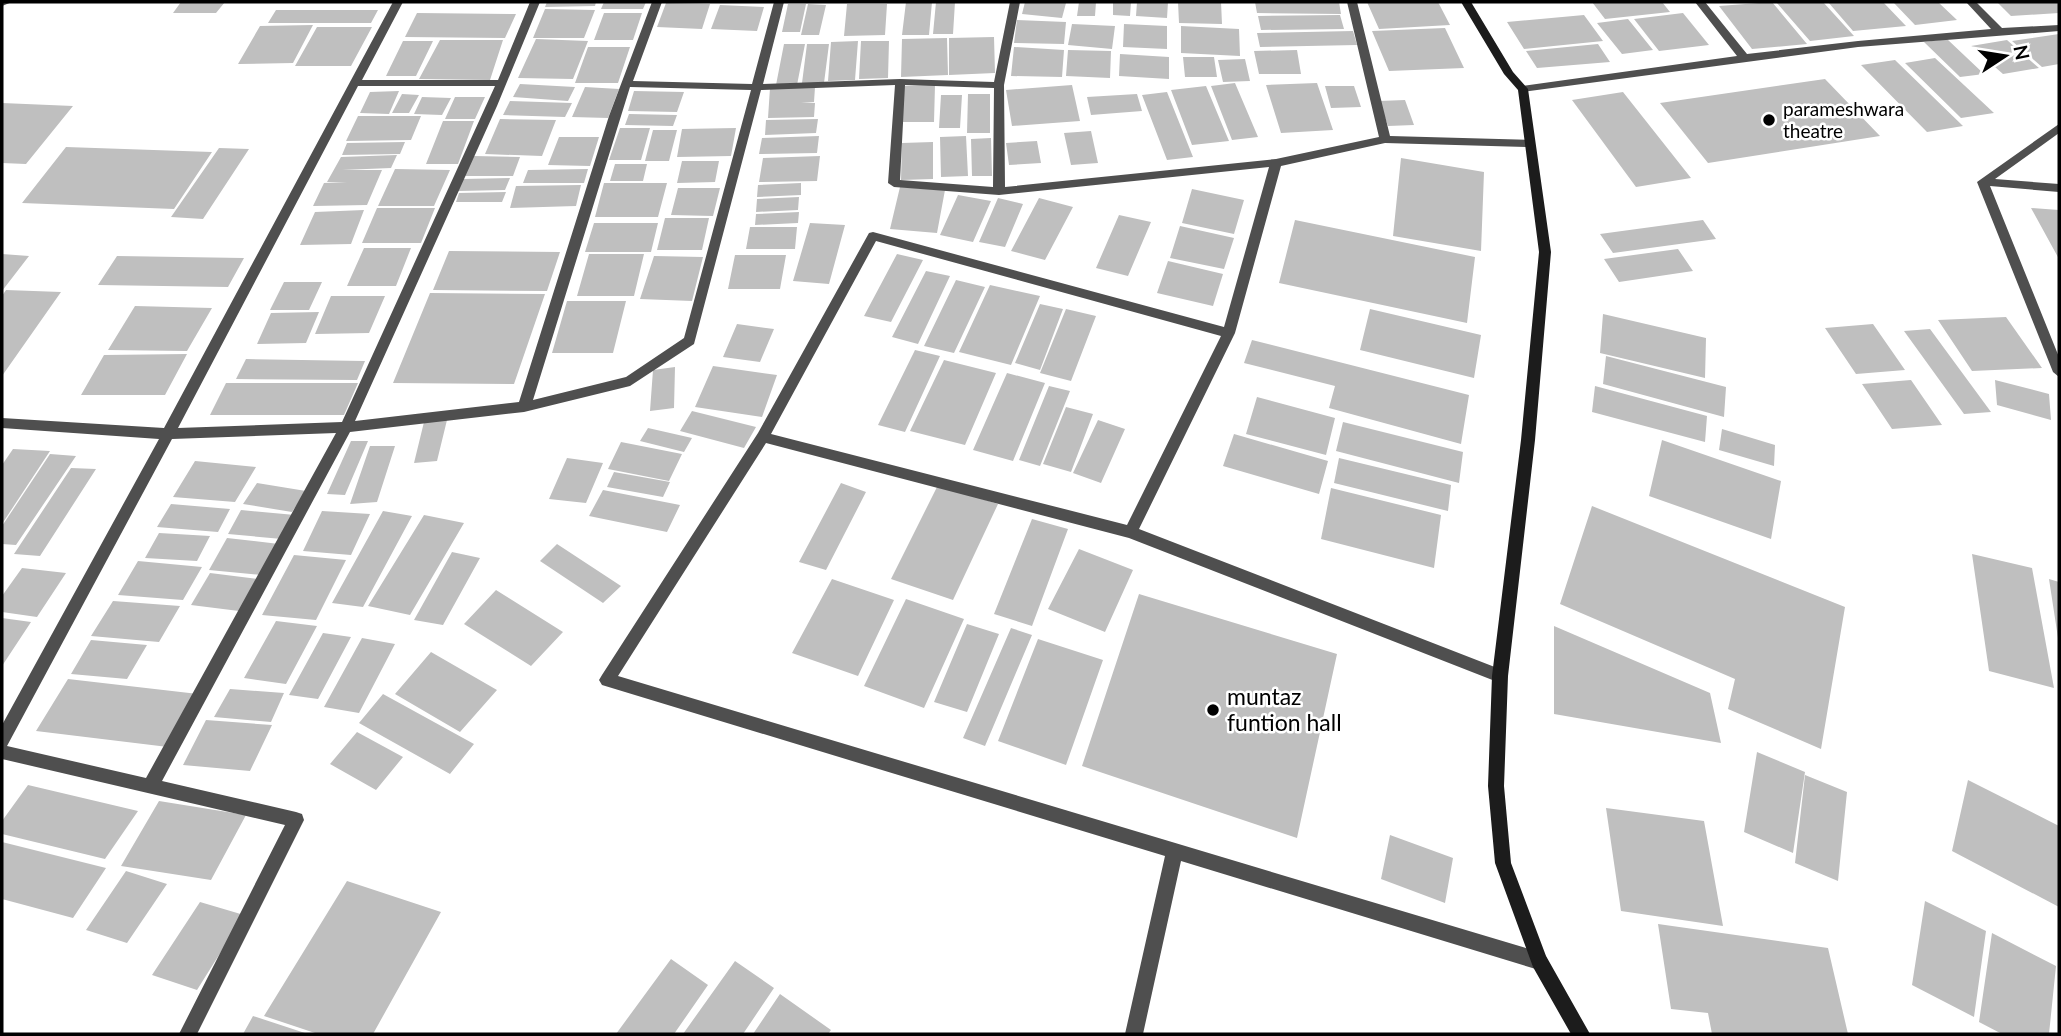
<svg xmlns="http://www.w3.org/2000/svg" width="2061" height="1036" viewBox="0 0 2061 1036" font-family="Lato,sans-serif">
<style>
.building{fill:#bfbfbf}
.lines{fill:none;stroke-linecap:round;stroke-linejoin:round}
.street{fill:#4f4f4f;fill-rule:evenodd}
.secondary{fill:#1c1c1c;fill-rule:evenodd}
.poi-dot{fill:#000;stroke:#fff;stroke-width:2.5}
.labels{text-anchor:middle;stroke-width:5;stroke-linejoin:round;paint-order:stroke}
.far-poi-label{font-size:19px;fill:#000;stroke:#fff;text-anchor:start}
.poi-label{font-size:23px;fill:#000;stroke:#fff;text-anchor:start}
</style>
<rect width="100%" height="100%" fill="#fff"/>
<path class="building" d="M181,2H225L216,13H173Z
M547,2H596L595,6L545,7Z
M604,2H646L643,9H601Z
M906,2H932L929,35H902Z
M936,2H955L953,34H933Z
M1025,2L1066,3L1062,18L1022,14Z
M1079,2H1096L1095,16H1077Z
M1113,2H1131L1130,16L1113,15Z
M1137,2H1168L1167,18L1136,16Z
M1178,2H1221L1222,24L1179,23Z
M1255,2H1339L1341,14L1257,13Z
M1367,2H1438L1450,25L1379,29Z
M1592,2H1662L1670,12L1605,19Z
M1772,2L1807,44L1752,49L1719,6Z
M1776,2H1823L1854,36L1810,41Z
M1828,2H1883L1906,26L1853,31Z
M1893,2H1938L1957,20L1915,25Z
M1997,2H2059V13L2011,16Z
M666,3L710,4L702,29L657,27Z
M788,4H806L800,32H782Z
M808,4L826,5L819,35H801Z
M847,4H887L885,35L844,36Z
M720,5L764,7L757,31L711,29Z
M545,9L595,10L584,38H533Z
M276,10H378L371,23H268Z
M417,13L516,14L505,38L405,37Z
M604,13H642L633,40H594Z
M1683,13L1709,45L1659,51L1634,19Z
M1340,15L1344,29L1261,30L1258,16Z
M1584,15L1603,41L1524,49L1507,22Z
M1628,19L1653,50L1622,54L1597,23Z
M1017,20L1066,22L1064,44L1014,43Z
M1072,24L1115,26L1112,49L1068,45Z
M1124,24L1167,26V49L1123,47Z
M313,25L293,63L238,64L260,26Z
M1181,26L1239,29L1240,56L1181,53Z
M317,27H372L351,66H295Z
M1445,28L1464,68L1389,71L1372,31Z
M1353,31L1357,45L1260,47L1257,33Z
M2059,34V64L2042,67L2012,41Z
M994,37L995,73L949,75V38Z
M947,38L948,75L901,77L902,39Z
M536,39L588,41L573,79L518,78Z
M1947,39L1984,74L1960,77L1924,42Z
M440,40H503L490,80L419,79Z
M2007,40L2039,68L2003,74L1971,46Z
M403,41H433L416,76H386Z
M858,41L855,80L828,81L831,42Z
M861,41H889L888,78L859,79Z
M784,44H805L797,85H776Z
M807,44H829L824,83H802Z
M1598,44L1610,62L1537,68L1526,51Z
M588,47H630L618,83H575Z
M1014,47L1064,50L1062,77L1011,76Z
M1068,50L1111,51L1110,78L1066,76Z
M1297,50L1301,74H1259L1254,51Z
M1120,54L1169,57V79L1119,76Z
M1183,57H1214L1217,77H1185Z
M1935,58L1994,113L1961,118L1905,63Z
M1245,59L1250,81L1223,82L1218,60Z
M1895,60L1963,126L1927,132L1861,65Z
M1825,79L1880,136L1708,163L1660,103Z
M1235,83L1258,137L1232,140L1211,86Z
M1317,83L1333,130L1281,133L1266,85Z
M520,84L575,87L568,101L513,97Z
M935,85L934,122H900L902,86Z
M1072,85L1080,121L1012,126L1006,90Z
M1206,86L1229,141L1192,145L1171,90Z
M1325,86H1354L1361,107L1331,108Z
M585,87L619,89L608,118L572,117Z
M815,87L814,102H801L815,103L814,117L768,118L770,88Z
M399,91L389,114L360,113L370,92Z
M634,91L684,92L677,112L628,111Z
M1167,92L1193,157L1167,160L1142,95Z
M1623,92L1691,178L1636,187L1572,100Z
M402,94L419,95L409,113H392Z
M968,94H990V133H967Z
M1137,94L1142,111L1091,115L1087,97Z
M941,95H962L960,128H939Z
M422,97L451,98L442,115L414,114Z
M455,97H485L475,119H445Z
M1405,100L1414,125L1388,126L1379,101Z
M510,101L572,103L565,117L503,115Z
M2,103L73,106L26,164L2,163Z
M629,114L677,115L673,126L625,125Z
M358,116H421L411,140L346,141Z
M500,119L556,120L542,156L485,154Z
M818,119L816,133L765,135L766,120Z
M443,121H474L458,164H426Z
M620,128H650L641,160H609Z
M736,128L731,156L677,157L682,129Z
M653,130H677L669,161H645Z
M1091,131L1098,163L1071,165L1064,133Z
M819,136L817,153L759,154L762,138Z
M966,136L968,176L941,177L940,137Z
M559,137H599L590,166L548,165Z
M991,138L992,176H972L971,139Z
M1037,141L1041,163L1009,165L1006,143Z
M405,142L400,154L342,155L347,143Z
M933,142V179L901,180L902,143Z
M66,147L212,152L174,209L22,203Z
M219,148L249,149L203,219L171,217Z
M397,155L391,168L342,170H382L367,205L313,206L324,183L347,182H327L341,157Z
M473,156L520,157L513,176H465Z
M820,156L817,181L759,182L763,158Z
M1401,158L1484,172L1481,251L1393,236Z
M682,161H719L715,182L677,183Z
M615,164H647L643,181H610Z
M395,169L450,170L434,206H378Z
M588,169L584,183H523L528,170Z
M510,178L505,190L458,191L462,179Z
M604,183H667L658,217H595Z
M801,183V195L757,197L758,185Z
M581,185L576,206L510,208L516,186Z
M900,187L945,190L937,233L890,229Z
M678,188H720L713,216L671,215Z
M1192,189L1244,200L1234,234L1182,223Z
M506,192L502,202H456L459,193Z
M958,195L991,201L973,242L940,235Z
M799,197L798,210L756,212L757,199Z
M998,198L1023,204L1005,247L979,242Z
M1039,198L1073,207L1045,260L1011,251Z
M377,208H435L421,243H362Z
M2031,208L2059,210V259Z
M364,210L351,244L300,245L315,212Z
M799,212L798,223L755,225L756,214Z
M1119,215L1151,222L1128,276L1096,268Z
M665,218H709L702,250H657Z
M1295,220L1475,257L1467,323L1279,283Z
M1703,220L1716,239L1613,253L1600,234Z
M594,223H658L651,252H585Z
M810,223L845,225L829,284L793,281Z
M1180,226L1234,238L1224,269L1170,258Z
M750,227H797L795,249H746Z
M364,248H411L396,286H347Z
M1678,249L1693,271L1619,282L1604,259Z
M449,251L560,252L547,291L433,290Z
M2,254L29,256L2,291Z
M589,254H644L634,296H577Z
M897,254L923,260L891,322L864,316Z
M735,255H786L780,289H728Z
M117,256L244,258L228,287L98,285Z
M654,256L703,257L692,301L640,299Z
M1168,261L1223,274L1213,306L1157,293Z
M926,271L950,276L918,344L892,337Z
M956,280L985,287L954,353L924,346Z
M284,282H322L309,310H270Z
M990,285L1040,296L1011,365L959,352Z
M6,290L61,292L2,376V296Z
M430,293L545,294L514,384L393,383Z
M331,296H385L369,333L315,334Z
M567,301H626L613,353H552Z
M1040,304L1063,309L1040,370L1015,363Z
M135,306L212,308L187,351L108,350Z
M1066,309L1096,316L1071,381L1040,373Z
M1370,309L1481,335L1474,378L1360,350Z
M319,312L306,343L257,344L271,313Z
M1603,314L1706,338L1705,378L1600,353Z
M2006,317L2042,368L1972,371L1938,320Z
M737,324L774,329L760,362L723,357Z
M1873,324L1905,370L1856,374L1825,328Z
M1930,329L1991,412L1964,414L1904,331Z
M1252,340L1469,395L1461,444L1329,408L1335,386L1244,363Z
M915,350L940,356L905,432L878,425Z
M187,354L165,395H81L104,355Z
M1606,356L1726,387L1724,417L1603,384Z
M246,359L365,361L357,380L236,379Z
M944,360L996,373L965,445L910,431Z
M713,366L777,375L762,417L695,407Z
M675,367L674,408L650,411L653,370Z
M1007,373L1045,383L1013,461L973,450Z
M1911,380L1942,425L1892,429L1862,384Z
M1995,380L2049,394L2051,420L1997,405Z
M226,383H358L344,415H210Z
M1049,386L1070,391L1040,466L1019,460Z
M1595,386L1707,416L1705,442L1592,412Z
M1257,397L1335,418L1326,455L1246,434Z
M1066,407L1093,414L1071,472L1043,464Z
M692,411L756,427L744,448L680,431Z
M447,420L437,461L414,463L424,422Z
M1098,420L1125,429L1101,483L1073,473Z
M1343,422L1463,452L1459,483L1336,451Z
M648,428L692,438L684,452L640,441Z
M1722,429L1775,445L1774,466L1719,450Z
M1234,434L1328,461L1319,494L1223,466Z
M1662,440L1781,481L1771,539L1649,496Z
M351,441H368L345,495L327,494Z
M621,442L682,454L669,481L608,469Z
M370,446H395L377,502L350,504Z
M13,449L50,451L2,524V465Z
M50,454L76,456L16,545L2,544V526Z
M567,458L603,463L586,503L549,499Z
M1339,458L1451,485L1448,511L1334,483Z
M195,461L256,467L235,502L173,497Z
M71,468L96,469L40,556L14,554Z
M614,472L670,482L663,497L607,487Z
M257,483L306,491L292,512L243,504Z
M841,483L866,492L826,570L799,562Z
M938,485L998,504L953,600L891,579Z
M1331,488L1441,515L1434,568L1321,539Z
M603,490L680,505L667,532L589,516Z
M171,504L230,509L218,532L157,527Z
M1592,506L1845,607L1821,749L1728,709L1735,679L1560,604Z
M241,510L295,515L282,539L228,534Z
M322,511L370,514L351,555L303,551Z
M383,511L412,516L363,607L332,603Z
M424,515L464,523L410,615L368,606Z
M1032,519L1068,529L1032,626L994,614Z
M159,533L210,536L197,561L145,558Z
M227,538L279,544L262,575L209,570Z
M557,544L621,586L603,603L540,561Z
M1079,549L1133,570L1105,632L1048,609Z
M452,552L480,558L443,625L414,620Z
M1972,554L2032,568L2054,688L1989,671Z
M294,555L346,560L316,620L262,615Z
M138,561L202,567L183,600L118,595Z
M22,568L66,573L37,617L2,612V596Z
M210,573L258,579L239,611L191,605Z
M832,579L894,600L858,676L792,653Z
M2049,579L2059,582V638H2058Z
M496,590L563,632L531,666L464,624Z
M1139,594L1337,654L1297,838L1082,766Z
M906,599L964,619L924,708L864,686Z
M113,601L180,606L159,642L91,636Z
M2,618L31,622L2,666Z
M276,621L317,626L286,684L244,678Z
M967,624L999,634L967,712L934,702Z
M1554,626L1710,693L1721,743L1554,714Z
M1011,628L1032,635L985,746L963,738Z
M323,633L351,637L318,699L289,695Z
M362,638L395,644L359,713L324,707Z
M1038,639L1103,660L1066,765L998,741Z
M91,640L147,645L127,679L71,674Z
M431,652L497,690L460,732L395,694Z
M68,679L198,694L168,747L36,731Z
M230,689L284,693L271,722L214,717Z
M383,694L474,744L450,774L359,723Z
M206,720L272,725L250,771L183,765Z
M357,732L403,757L376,790L330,764Z
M1757,752L1805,772L1793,853L1744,832Z
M1805,775L1847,792L1838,881L1795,863Z
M1968,780L2059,826V907L1952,851Z
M28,785L138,811L105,859L2,834V821Z
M159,801L246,815L211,880L121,866Z
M1606,808L1704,821L1723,926L1621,911Z
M1390,835L1453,858L1445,903L1381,879Z
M2,842L106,868L73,918L2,899Z
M126,871L167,884L127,943L86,930Z
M347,881L441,912L373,1034H318L264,1016Z
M1925,901L1986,931L1974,1017L1912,985Z
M200,902L244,915L197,990L152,975Z
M1658,924L1828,948L1848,1034H1712L1708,1013L1671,1009Z
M1992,933L2056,966L2049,1034H2002L1979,1022Z
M671,959L708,985L674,1034H616Z
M735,961L774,988L743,1034H683Z
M780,994L831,1030L828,1034H753Z
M253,1016L308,1034H243Z"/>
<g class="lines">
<path class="street" d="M2,2H12L2,6Z
M393,2H403L362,80H498L530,2H540L497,106L355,421L519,402L609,116L652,2H662L633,81L752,84L774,2H784L763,84L900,79L994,82L1010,2H1020L1004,85L1005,187L1276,159L1379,137L1347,2H1357L1390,136L1532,140L1533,143L1528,147L1385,143L1281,166L1235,333L1139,529L1505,671L1508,676L1505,681L1500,683L1495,681L1129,538L766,443L618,676L1539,952L1545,955L1548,961L1545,967L1539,970L1181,861L1143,1034H1125L1165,856L602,685L599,680L602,675L758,433L869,233L873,232L1224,327L1269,167L999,195L894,187L888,183L895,85L761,90L694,344L630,386L524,412L350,432L162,781L296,812L302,814L304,820L197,1034H179L285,825L2,759V725L159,439L2,428V418L164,428ZM905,85L994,88L993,187L900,180ZM358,86H495L342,422L178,428ZM630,87L751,90L684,338L626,377L533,400ZM876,241L1221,336L1127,525L771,434ZM336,433L146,778L7,746L172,439Z
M1695,2H1705L1747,54L1858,41L1991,29L1966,2H1976L2002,28L2059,25V31L1858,47L1523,92L1518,89L1523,86L1737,56Z
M2059,124V133L1995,179L2059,184V192L1990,186L2059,357V377L2053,372L1977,182Z"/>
<path class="secondary" d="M1461,2H1471L1513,72L1528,89L1551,252L1535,440L1508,676L1504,786L1511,863L1546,956L1590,1034H1571L1533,967L1495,863L1488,786L1492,676L1521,440L1539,252L1518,90L1504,74Z"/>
</g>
<g class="poi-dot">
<circle cx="1769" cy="120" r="7"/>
<circle cx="1213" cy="710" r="7"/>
</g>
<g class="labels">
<g class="far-poi-label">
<text x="1783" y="116">parameshwara<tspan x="1783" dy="22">theatre</tspan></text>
</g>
<g class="poi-label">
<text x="1227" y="705">muntaz<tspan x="1227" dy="26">funtion hall</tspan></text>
</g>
</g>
<rect width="2061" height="1036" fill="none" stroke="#000000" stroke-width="7"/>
<g transform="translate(2005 56) rotate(78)" stroke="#ffffff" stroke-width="5" paint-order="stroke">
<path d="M0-5L12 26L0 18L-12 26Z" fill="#000000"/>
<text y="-10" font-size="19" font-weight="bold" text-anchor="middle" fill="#000000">N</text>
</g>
</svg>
